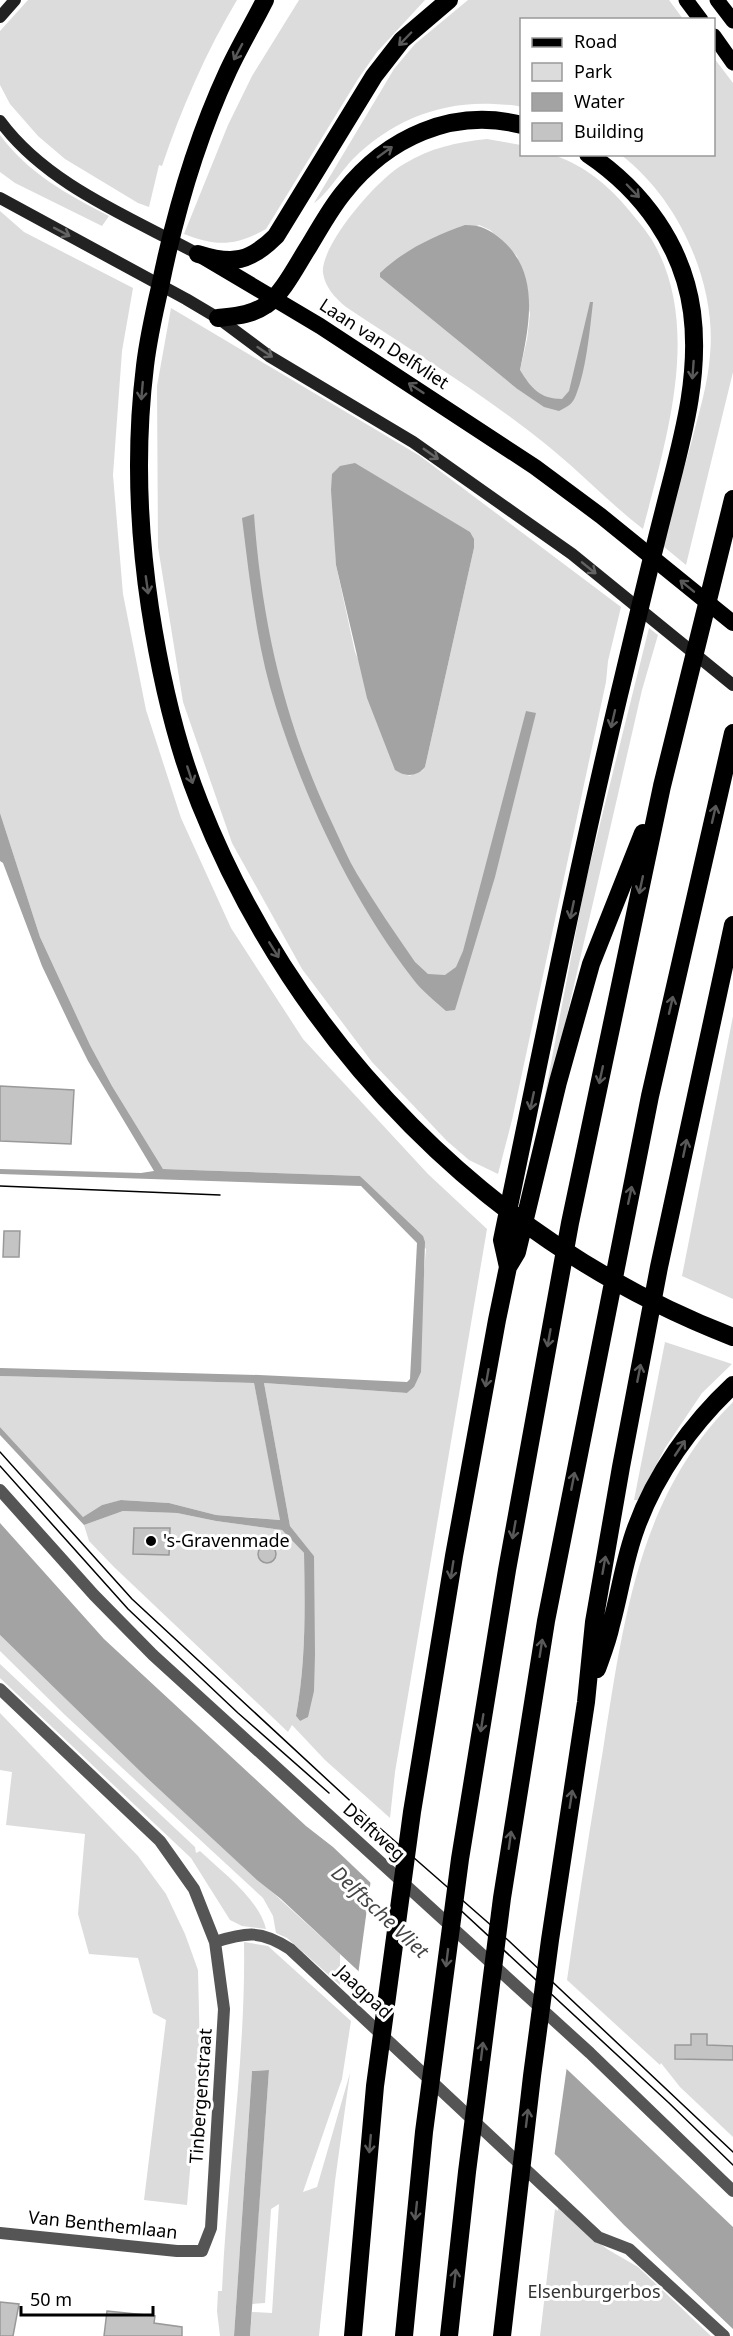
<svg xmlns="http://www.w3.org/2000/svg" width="733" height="2336" viewBox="0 0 733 2336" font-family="'Noto Sans',sans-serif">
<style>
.green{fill:#dcdcdc;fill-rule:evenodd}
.water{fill:#a3a3a3}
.pier{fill:#fff}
.building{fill:#c4c4c4;stroke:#999;stroke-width:1.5}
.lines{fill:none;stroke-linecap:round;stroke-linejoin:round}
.minor{stroke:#555;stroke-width:12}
.secondary{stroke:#222;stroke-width:12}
.primary{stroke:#000;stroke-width:15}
.trunk{stroke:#000;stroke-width:16}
.motorway{stroke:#000;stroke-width:18}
.tram{stroke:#000;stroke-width:1.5}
.oneway{stroke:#595959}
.oneway2{stroke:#646464}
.poi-dot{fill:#000;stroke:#fff;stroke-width:2}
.labels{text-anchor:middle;stroke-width:6;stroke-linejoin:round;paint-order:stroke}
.street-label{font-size:18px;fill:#000;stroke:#fff}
.poi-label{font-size:18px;fill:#000;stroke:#fff;text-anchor:start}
.park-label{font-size:18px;fill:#333;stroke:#fff}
.water-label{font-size:20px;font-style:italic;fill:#444;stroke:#fff}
</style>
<rect width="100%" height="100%" fill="#fff"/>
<path class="green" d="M28,0H237C206,52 181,109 162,166L159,165L149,207L138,203L65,159L38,136L10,104L0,85V31Z
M299,0H425L377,52L358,79L266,229C236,246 216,247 184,234L228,125L252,76Z
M468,0H669L683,19L522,20L521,107C513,104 503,105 494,104C440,101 391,121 353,159C343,169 323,199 314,203L394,69L415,44Z
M714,58L733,83V372L686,565L663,546C672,511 682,475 692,440C699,412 708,384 710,355C717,283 678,198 621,155L714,154Z
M0,135C28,173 68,195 109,216L102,226L15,183L0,172Z
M487,139L521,145L522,154C531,155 544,152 553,155C579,163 603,181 621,201C632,214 643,226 652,240C703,326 666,440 643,529C612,505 584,476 554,451C489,397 415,353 346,307C335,298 325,287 323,273C320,245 379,177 404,164C430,148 457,142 487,139ZM479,225L490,230L517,256L530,314L527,339L516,388L380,277Z
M0,211L24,232L133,288L122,351L113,475L123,594L146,710L181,818L231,928L303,1039L428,1174L487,1229L395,1772L390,1818L325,1760L292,1725L288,1732L114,1567L89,1541L84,1525L123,1511L177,1513L216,1521L282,1530L304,1553C305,1607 306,1662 296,1716L300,1721L314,1556L290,1526L264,1383L407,1393L414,1387L426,1249L360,1176L163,1169L112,1086L90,1045L40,937L0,813Z
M171,308L420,456L621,607L608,661L606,682L512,1120L498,1174L469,1160L447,1141L372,1062L302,969L232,843L183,702L158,547L157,386ZM334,519L462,529C472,533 474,538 474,548L425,767L423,770L409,776L355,652L336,565Z
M649,628L658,635L642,690L543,1120L540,1121L585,884Z
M733,1016V1299L682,1276Z
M665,1342L732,1364L702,1393L665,1448L638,1500H634Z
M0,1376L254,1383L281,1520L216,1515L169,1503L122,1500L102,1505L83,1517L0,1427Z
M733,1402V2137L680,2087L661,2063L660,2065L567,1980C578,1903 590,1827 603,1750C623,1624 638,1496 733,1402Z
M0,1635L146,1777L340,1954V1985L287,1938L276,1933L273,1916L263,1898L65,1715L0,1651Z
M0,1664L195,1847L196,1853L200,1851C222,1872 259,1899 266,1929L242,1926L230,1920L191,1858L0,1678Z
M0,1713L138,1856L166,1894L185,1934L198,1970L200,2054L187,2205L144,2200L166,2020L153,2013L138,1958L89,1954L78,1914L85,1834L6,1825L12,1772L0,1770Z
M244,1942L268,1946L351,2021L342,2079L303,2192L317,2187L350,2073L335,2181L319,2336H250L252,2312L272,2313L279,2204L271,2209L265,2303L252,2304L269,2070L252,2071L234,2336H220L217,2311L218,2291H222C227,2174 246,2058 244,1942Z
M558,2206L585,2232L607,2249L638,2267L711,2336H540L555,2209L558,2211Z"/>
<path class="water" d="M465,225C481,225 489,229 502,240C541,274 529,326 520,370C531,388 540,399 562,399L569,391L590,302H593C590,329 586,371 576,395C573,404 567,407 559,411L544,407L516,388L380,277V273C404,250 434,236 465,225Z
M355,463L470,532L474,539V548L425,767C417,777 405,777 395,770L367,698L336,565L331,490L332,474L340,466Z
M254,514C262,625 285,725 333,825C341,842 348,859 357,874C375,904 395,933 415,962L428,974L445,975L456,967L463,951L526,711L536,713L495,877L455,1010L446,1011C435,1001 422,991 413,979C350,898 298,786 270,687C255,632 249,574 242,518Z
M0,813L40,937L90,1045L112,1086L163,1169L360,1176L423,1236L425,1242L421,1372L414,1387L407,1393L264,1383L290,1526L314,1556L315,1654L314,1691L308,1717L300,1721L296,1716C306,1662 305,1608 304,1553L282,1530L216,1521L177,1513L123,1511L84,1525L0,1435V1427L83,1517L102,1505L121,1500L169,1503L216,1515L280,1520L254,1383L0,1376V1368L259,1375L407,1382L410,1379L417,1243L361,1186L0,1174V1169L141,1173L154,1171L88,1061L71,1027L42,966L3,863L0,861Z
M0,1523L104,1639L306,1826L333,1847L733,2227V2329L624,2225L559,2158L281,1899L257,1880L146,1777L0,1635Z
M269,2070L250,2336H234L252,2071Z"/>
<path class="pier" d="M371,1879L567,2066L554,2158L358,1975Z"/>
<path class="building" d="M0,1086L74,1090L71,1144L0,1141Z
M4,1231H20L19,1257H3Z
M134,1528H170L169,1555L133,1554Z
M258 1554a9 9 0 1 1 18 0a9 9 0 1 1-18 0Z
M691,2034H707V2045L733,2046V2060L675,2059V2045H691Z
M0,2302L19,2304L13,2336H0Z
M107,2311L155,2316L154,2323L182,2327V2336H104Z"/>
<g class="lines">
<path class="minor" d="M0,1490L94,1595L153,1655L590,2053L733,2191
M0,1689L160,1841L194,1889L215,1942L224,2009L211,2228L202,2251H177L0,2233
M215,1942C247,1932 261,1930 290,1949L598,2237L629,2249L724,2336"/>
<path class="secondary" d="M0,17L15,0
M0,121C47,185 130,217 198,254
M0,198L186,299L218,318L269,356L413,442L572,554L733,685"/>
<path class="primary" d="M686,0L701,20
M717,0L733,21
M714,36L733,63"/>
<path class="trunk" d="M204,257L320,326L535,467L601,516L733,623"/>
<path class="motorway" d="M265,0C253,24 239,47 228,71C196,140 175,213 160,287C154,313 148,340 145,366C135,447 138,528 150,608C160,673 175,742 200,804C296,1045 490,1243 733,1337
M198,254C233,265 250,262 276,236L374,76L402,40L449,0
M218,318C235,316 252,315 266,305C282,295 298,263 309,246C320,228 330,209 344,192C387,138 452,107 522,125
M508,1267L502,1240C540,1058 576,875 619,695C634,633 648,572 664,510C680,446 701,380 692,312C683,246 643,191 588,154
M597,1669C602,1655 608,1640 611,1625C620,1593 624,1560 636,1528C655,1475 692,1423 733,1385
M353,2336L375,2086L412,1812L454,1556L497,1320L508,1267L517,1252L558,1082L591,964L643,833
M404,2336L424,2132L460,1859L507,1570L570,1223L662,786L733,499
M449,2336L467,2172L502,1898L546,1621L650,1096L733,733
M502,2336L532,2076L550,1940L586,1702L594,1622L621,1467L659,1267L733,925"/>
<path class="tram" d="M0,1186L220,1195
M0,1452L132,1599L373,1822L509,1941L733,2152
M0,1466L128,1609L238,1713L329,1793
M455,1905L669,2103L733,2165"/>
</g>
<defs><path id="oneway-shaft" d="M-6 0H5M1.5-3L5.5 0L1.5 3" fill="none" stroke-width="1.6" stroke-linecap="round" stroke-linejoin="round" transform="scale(1.5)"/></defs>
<g class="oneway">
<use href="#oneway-shaft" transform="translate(405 39) rotate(134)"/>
<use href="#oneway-shaft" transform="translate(238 52) rotate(118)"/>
<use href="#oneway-shaft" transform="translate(385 152) rotate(-36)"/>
<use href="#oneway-shaft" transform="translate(633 191) rotate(46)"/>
<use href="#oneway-shaft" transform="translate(693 370) rotate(94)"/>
<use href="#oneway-shaft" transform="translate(416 388) rotate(-147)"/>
<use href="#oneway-shaft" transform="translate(142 391) rotate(95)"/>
<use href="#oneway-shaft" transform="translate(147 585) rotate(82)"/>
<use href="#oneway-shaft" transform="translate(687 586) rotate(-141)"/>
<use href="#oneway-shaft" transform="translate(613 719) rotate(103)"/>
<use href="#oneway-shaft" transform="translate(190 775) rotate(72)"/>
<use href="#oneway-shaft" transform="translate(714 814) rotate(-77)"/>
<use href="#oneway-shaft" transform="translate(641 885) rotate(102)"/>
<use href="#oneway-shaft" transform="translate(572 910) rotate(102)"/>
<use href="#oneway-shaft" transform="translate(274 950) rotate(58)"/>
<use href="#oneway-shaft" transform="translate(671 1005) rotate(-77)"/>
<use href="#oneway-shaft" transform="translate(601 1075) rotate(102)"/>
<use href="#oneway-shaft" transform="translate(532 1101) rotate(102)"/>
<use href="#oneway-shaft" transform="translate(685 1148) rotate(-78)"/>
<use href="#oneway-shaft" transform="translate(630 1195) rotate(-78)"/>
<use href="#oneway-shaft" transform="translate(549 1338) rotate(100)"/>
<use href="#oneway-shaft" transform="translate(639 1373) rotate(-79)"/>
<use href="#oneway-shaft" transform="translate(487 1378) rotate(100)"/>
<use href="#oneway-shaft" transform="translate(680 1448) rotate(-56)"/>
<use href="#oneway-shaft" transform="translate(573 1481) rotate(-79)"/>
<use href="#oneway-shaft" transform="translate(514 1530) rotate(100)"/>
<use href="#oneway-shaft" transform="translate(604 1565) rotate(-80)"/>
<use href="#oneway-shaft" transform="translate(452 1570) rotate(99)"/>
<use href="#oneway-shaft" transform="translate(541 1648) rotate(-81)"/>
<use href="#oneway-shaft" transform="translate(482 1723) rotate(99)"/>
<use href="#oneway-shaft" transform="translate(571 1799) rotate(-81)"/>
<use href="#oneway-shaft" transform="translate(510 1840) rotate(-82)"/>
<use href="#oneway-shaft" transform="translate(447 1958) rotate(97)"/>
<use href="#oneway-shaft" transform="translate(482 2051) rotate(-83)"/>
<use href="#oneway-shaft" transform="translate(527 2118) rotate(-83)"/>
<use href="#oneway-shaft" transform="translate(370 2144) rotate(95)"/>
<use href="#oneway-shaft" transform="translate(416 2211) rotate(96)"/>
<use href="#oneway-shaft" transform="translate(455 2278) rotate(-84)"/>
</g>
<g class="oneway2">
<use href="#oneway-shaft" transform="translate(62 232) rotate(28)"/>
<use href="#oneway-shaft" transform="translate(265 352) rotate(34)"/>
<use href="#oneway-shaft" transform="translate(431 454) rotate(35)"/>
<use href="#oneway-shaft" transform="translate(589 568) rotate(39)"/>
</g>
<circle class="poi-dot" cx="151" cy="1541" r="6"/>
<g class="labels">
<g class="street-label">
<text transform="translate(384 344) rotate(33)" y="6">Laan van Delfvliet</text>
<text transform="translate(374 1832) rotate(42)" y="6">Delftweg</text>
<text transform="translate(364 1992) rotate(43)" y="6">Jaagpad</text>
<text transform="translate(201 2096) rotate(-86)" y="6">Tinbergenstraat</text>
<text transform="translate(103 2225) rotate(6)" y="6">Van Benthemlaan</text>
</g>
<g class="poi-label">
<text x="163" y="1547">'s-Gravenmade</text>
</g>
<g class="park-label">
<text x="594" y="2298">Elsenburgerbos</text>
</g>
<g class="water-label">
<text transform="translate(380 1912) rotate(43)" y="7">Delftsche Vliet</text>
</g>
</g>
<rect x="520" y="18" width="195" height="138" fill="#ffffff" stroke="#999999" stroke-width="1.5"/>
<rect x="532" y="38" width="30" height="9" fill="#000000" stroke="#999999" stroke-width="1.5"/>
<text x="574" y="48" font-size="18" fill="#000000">Road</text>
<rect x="532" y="63" width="30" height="18" fill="#dcdcdc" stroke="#999999" stroke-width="1.5"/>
<text x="574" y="78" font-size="18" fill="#000000">Park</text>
<rect x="532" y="93" width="30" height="18" fill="#a3a3a3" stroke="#999999" stroke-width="1.5"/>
<text x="574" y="108" font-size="18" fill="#000000">Water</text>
<rect x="532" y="123" width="30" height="18" fill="#c4c4c4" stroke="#999999" stroke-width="1.5"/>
<text x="574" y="138" font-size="18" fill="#000000">Building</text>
<path d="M21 2306v9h132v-9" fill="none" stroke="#000000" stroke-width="3"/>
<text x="30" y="2306" font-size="18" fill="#000000" stroke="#ffffff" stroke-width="4.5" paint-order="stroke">50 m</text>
</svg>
